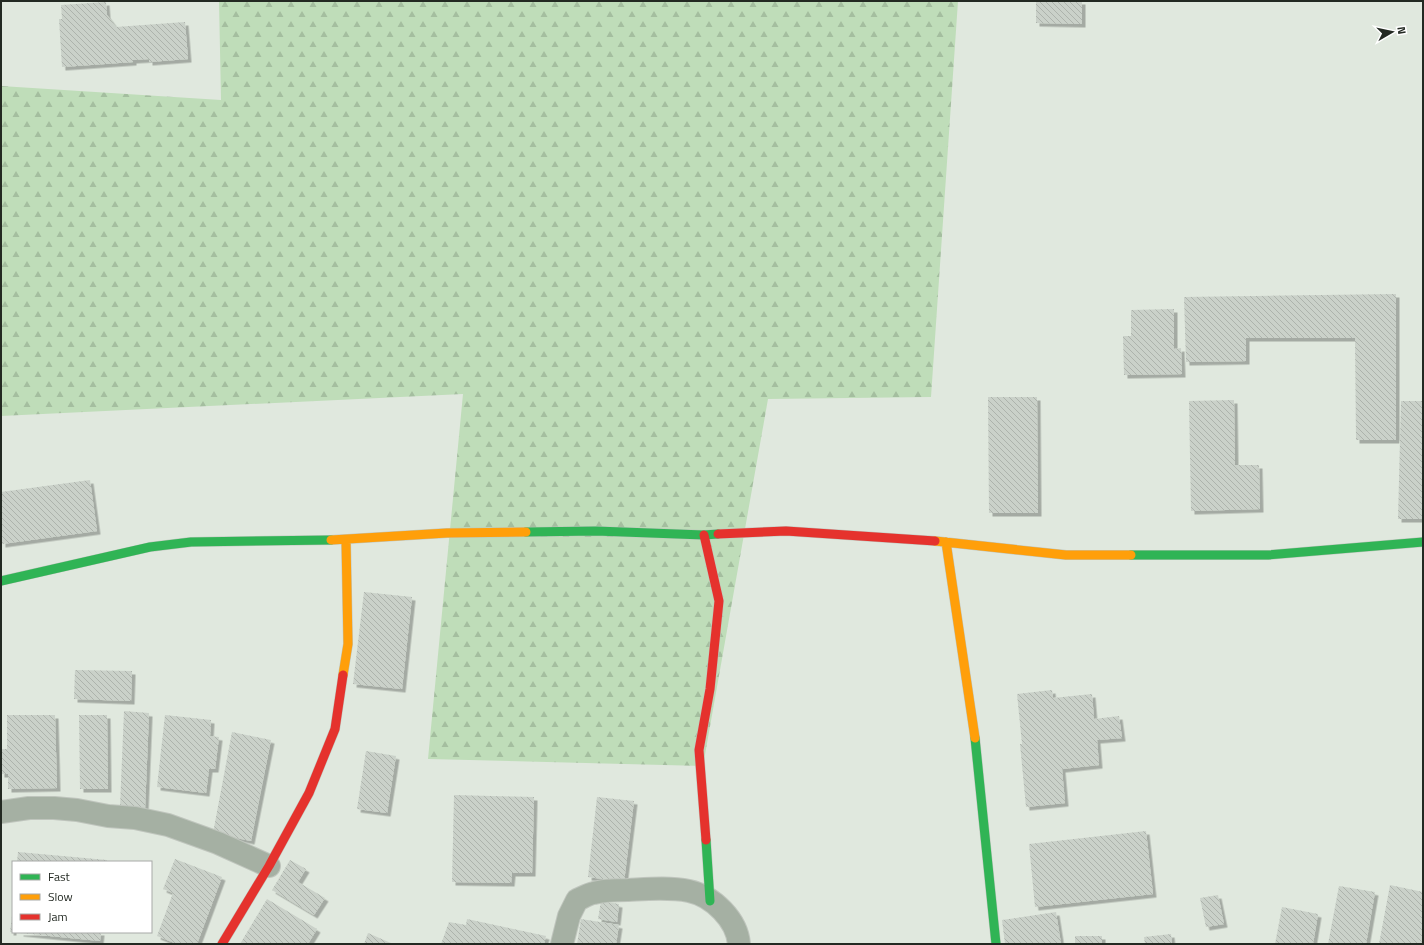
<svg xmlns="http://www.w3.org/2000/svg" width="1424" height="945" viewBox="0 0 1424 945" font-family="'Titillium Web',sans-serif">
<style>
.forest{fill:url(#forest-firs)}
.building{fill:url(#building-back-hatch);filter:url(#shadow)}
.lines{fill:none;stroke-linecap:round;stroke-linejoin:round}
.street-casing{stroke:#bfc5bd;stroke-width:24}
.fast-casing{stroke:#bfc5bd;stroke-width:10}
.slow-casing{stroke:#bfc5bd;stroke-width:10}
.jam-casing{stroke:#bfc5bd;stroke-width:10}
.street{stroke:#a5b0a3;stroke-width:22}
.fast{stroke:#30b455;stroke-width:9}
.slow{stroke:#ff9f0a;stroke-width:9}
.jam{stroke:#e5322d;stroke-width:9}
</style>
<defs>
<pattern id="forest-firs" width="22" height="20" patternUnits="userSpaceOnUse"><rect width="22" height="20" fill="#bfddb9"/><path d="M5 1l3.5 6h-7zM16 11l3.5 6h-7z" fill="#a4be9f"/></pattern>
<pattern id="building-back-hatch" width="6" height="6" patternUnits="userSpaceOnUse"><rect width="6" height="6" fill="#cad1c9"/><path d="M-1 5l2 2M0 0l6 6M5-1l2 2" fill="none" stroke="#adb3ac"/></pattern>
<filter id="shadow"><feDropShadow dx="3.5" dy="3.5" stdDeviation="0" flood-color="#0004"/></filter>
</defs>
<rect width="100%" height="100%" fill="#e0e8de"/>
<path class="forest" d="M219,1H958L931,397L768,399L703,766L428,759L463,394L1,416V86L221,100Z"/>
<path class="building" d="M1036,1H1082V24L1036,23Z
M106,2L107,15L116,27L185,22L188,59L149,62V59L133,60V62L62,67L59,19H62L61,5Z
M1396,294V440H1356L1355,338H1246V361L1186,362L1184,297Z
M1174,309V349L1181,348L1182,374L1124,375L1123,336H1131V310Z
M988,397H1037L1038,513H989Z
M1234,400L1235,465H1259L1260,509L1191,511L1189,401Z
M1401,401H1423V519H1398Z
M90,480L97,531L2,544L1,492Z
M364,592L412,597L402,689L353,684Z
M75,670L132,671L131,701L74,699Z
M1052,690L1053,698L1092,694L1094,719L1119,716L1122,738L1097,740L1099,765L1062,769L1065,803L1026,807L1020,744H1022L1017,694Z
M124,711L149,713L145,809L120,807Z
M7,715H55L57,788L8,789V774H1V749H7Z
M79,715H107L108,789H80Z
M165,715L211,720L210,736L219,737L215,769H209L206,793L157,787Z
M232,732L271,740L251,841L213,833Z
M366,751L396,756L387,813L357,809Z
M454,795L534,797L532,873H512L511,883L452,882Z
M597,797L634,801L624,882L588,877Z
M1146,831L1153,894L1035,907L1029,844Z
M18,852L107,860V862H17Z
M175,859L222,877L197,944H177L157,936L173,893L163,889Z
M290,860L306,869L298,882L325,898L314,915L272,890Z
M1390,885L1423,892V933L1421,944H1379Z
M1339,886L1375,892L1366,944H1328Z
M1218,895L1224,924L1206,927L1200,898Z
M267,899L317,929L308,944H240Z
M601,901L619,904L617,922L598,919Z
M1282,907L1318,914L1313,944H1275Z
M1056,912L1061,944H1005L1002,920Z
M12,916H13V932H10Z
M467,919L546,936L544,944H441L449,922L466,925Z
M581,919L619,925L616,944H577Z
M20,932H101L100,941L20,933Z
M368,933L393,944H364Z
M1171,934L1172,944H1145L1144,937Z
M1075,936H1102V944H1075Z"/>
<g class="lines">
<defs>
<path id="street" d="M1,812L29,808H54L77,810L108,816L135,818L168,825L218,843L269,866
M562,944L569,916L577,900C582,898 588,894 594,893C604,890 617,890 628,890C648,889 669,887 689,891C713,896 737,920 739,944"/>
<path id="fast" d="M526,532L596,531L704,535L718,534
M1131,555H1268L1423,542
M1,581L150,547L191,542L331,540
M975,738L996,944
M706,840L710,901"/>
<path id="slow" d="M331,540L447,533L526,532
M935,541L1066,555H1131
M946,542L975,738
M343,675L348,644L346,540"/>
<path id="jam" d="M718,534L786,531L935,541
M704,535L719,601L710,689L699,750L706,840
M222,944L269,866L309,793L335,729L343,675"/>
</defs>
<use href="#street" class="street-casing"/>
<use href="#fast" class="fast-casing"/>
<use href="#slow" class="slow-casing"/>
<use href="#jam" class="jam-casing"/>
<use href="#street" class="street"/>
<use href="#fast" class="fast"/>
<use href="#slow" class="slow"/>
<use href="#jam" class="jam"/>
</g>
<rect width="1424" height="945" fill="none" stroke="#232922" stroke-width="4"/>
<rect x="12" y="861" width="140" height="72" fill="#ffffff" stroke="#a7a9a7"/>
<rect x="20" y="874" width="20" height="6" fill="#30b455" stroke="#a7a9a7"/>
<text x="48" y="881" font-size="12" fill="#232922">Fast</text>
<rect x="20" y="894" width="20" height="6" fill="#ff9f0a" stroke="#a7a9a7"/>
<text x="48" y="901" font-size="12" fill="#232922">Slow</text>
<rect x="20" y="914" width="20" height="6" fill="#e5322d" stroke="#a7a9a7"/>
<text x="48" y="921" font-size="12" fill="#232922">Jam</text>
<g transform="translate(1392 32) rotate(81)" stroke="#ffffff" stroke-width="3" paint-order="stroke">
<path d="M0-3L7 15L0 10L-7 15Z" fill="#232922"/>
<text y="-6" font-size="11" font-weight="bold" text-anchor="middle" fill="#232922">N</text>
</g>
</svg>
